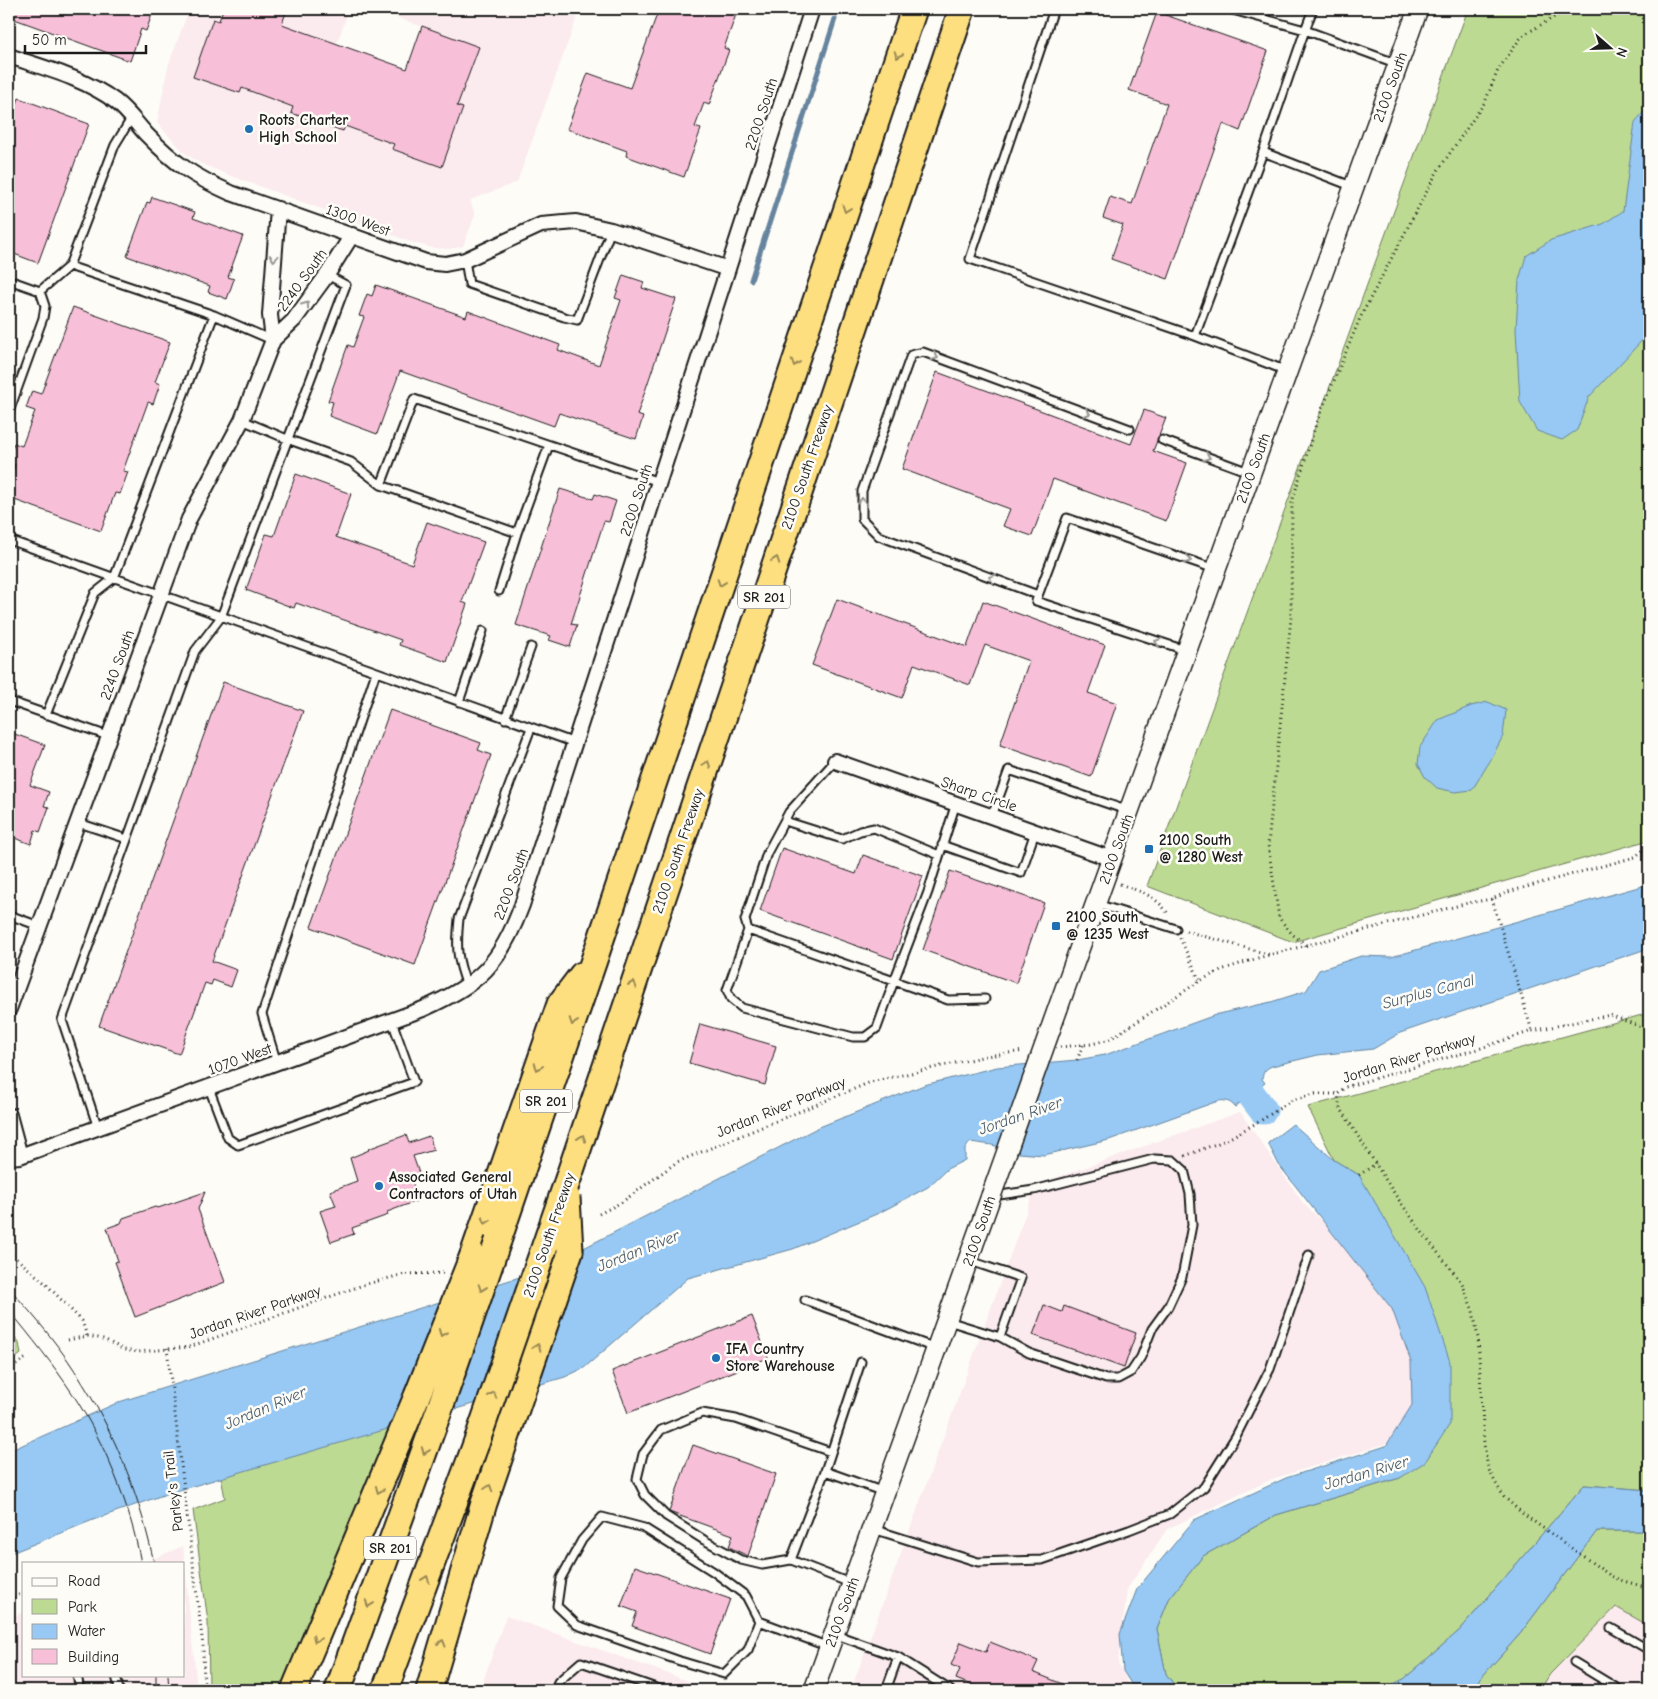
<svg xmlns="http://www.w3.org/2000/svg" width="1658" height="1699" viewBox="0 0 1658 1699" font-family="'Comic Neue',sans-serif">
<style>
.built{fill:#fbeaee}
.green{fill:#bdda92;stroke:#6c7b57}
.water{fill:#97c9f4;stroke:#66849e}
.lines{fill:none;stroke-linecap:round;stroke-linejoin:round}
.stream{stroke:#66849e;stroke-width:5}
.river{stroke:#97c9f4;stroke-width:29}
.building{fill:#f7c0d8;stroke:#1c1c1c}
.lane-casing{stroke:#1c1c1c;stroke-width:11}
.street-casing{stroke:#1c1c1c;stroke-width:18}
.secondary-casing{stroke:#1c1c1c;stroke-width:22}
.highway-casing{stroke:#1c1c1c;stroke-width:29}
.path{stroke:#1c1c1c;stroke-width:3;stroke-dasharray:1 4;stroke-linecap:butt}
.lane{stroke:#fdfcf7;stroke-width:7}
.street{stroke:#fdfcf7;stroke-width:14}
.secondary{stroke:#fdfcf7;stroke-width:19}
.highway{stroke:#fddf80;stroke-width:25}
.tram{stroke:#1c1c1c;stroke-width:1}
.secondary-bridge-casing{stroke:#1c1c1c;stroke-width:22;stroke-linecap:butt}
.highway-bridge-casing{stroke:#1c1c1c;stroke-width:29;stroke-linecap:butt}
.secondary-bridge{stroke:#fdfcf7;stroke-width:19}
.highway-bridge{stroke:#fddf80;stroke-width:25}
.oneway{stroke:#988753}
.oneway2{stroke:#989794}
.poi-dot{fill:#1f6fb2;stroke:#fdfcf7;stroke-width:2}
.labels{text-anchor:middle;stroke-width:5;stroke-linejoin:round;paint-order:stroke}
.shield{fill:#fdfcf7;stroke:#605f5e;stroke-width:1}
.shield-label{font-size:14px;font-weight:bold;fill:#1c1c1c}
.street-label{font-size:15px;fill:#1c1c1c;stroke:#fdfcf7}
.poi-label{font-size:15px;font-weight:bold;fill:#1c1c1c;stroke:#fdfcf7;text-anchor:start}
.water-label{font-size:16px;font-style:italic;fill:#475968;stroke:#fdfcf7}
</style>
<rect width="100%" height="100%" fill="#fdfcf7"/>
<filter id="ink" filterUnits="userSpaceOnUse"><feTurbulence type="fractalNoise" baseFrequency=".02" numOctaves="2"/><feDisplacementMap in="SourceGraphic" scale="10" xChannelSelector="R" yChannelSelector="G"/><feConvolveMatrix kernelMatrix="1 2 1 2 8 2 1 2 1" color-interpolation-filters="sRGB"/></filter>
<g filter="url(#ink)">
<path class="built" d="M189,9H349L310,119L342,131L345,126L394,144L392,149L442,167L463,109L457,106L479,47L373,9H580L517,182L470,200L475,215L463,246L450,249L433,248L414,243L226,174L200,163L186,154L157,123L168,67Z
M1240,1112L1303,1203L1365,1263L1410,1339L1423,1432L1272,1479L1167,1529L1127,1589L1118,1663L1132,1690H851L1036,1185Z
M183,1546L197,1690H9V1618L24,1612V1675H184V1563H144Z
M1616,1607L1649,1626V1690H1540L1550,1674Z
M506,1616L713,1690H480Z"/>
<path class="green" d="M1468,9H1649V840L1293,942L1147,886Z
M1649,1013V1490L1584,1485L1460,1630L1404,1679L1381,1690H1178L1166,1674L1157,1629L1169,1599L1203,1556L1276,1515L1400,1478L1450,1424L1359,1175L1334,1160L1308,1107Z
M9,1328L19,1343L21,1354L9,1363Z
M405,1396L280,1690H209L208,1622L193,1510L225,1498L220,1472Z
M1597,1531H1649V1626L1616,1607L1550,1674L1540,1690H1470L1520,1634Z"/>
<path class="water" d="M1649,106V333L1589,397L1577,430L1562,440L1537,431L1520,402L1516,329L1519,280L1526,256L1551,240L1603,224L1623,211L1635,122Z
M1488,702L1506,710L1503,736L1490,761L1472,790L1455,792L1437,788L1425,777L1418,764L1420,747L1438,720L1471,706Z
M1649,884V948L1400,1033L1373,1049L1318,1055L1272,1066C1265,1069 1263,1072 1262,1079L1265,1083L1235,1107C1230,1101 1225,1100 1218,1101L1109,1140L1044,1155L1019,1153L992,1145L970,1142L965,1149V1160L947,1169L928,1187L879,1213L793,1249L688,1278L584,1368L565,1377L166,1494L93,1520L9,1554V1451L119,1402L539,1271L817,1128L924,1085L997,1067L1077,1060L1105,1055L1218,1014L1271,1002L1306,991L1319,970L1361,956L1391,957Z
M1293,1124L1334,1160L1359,1175L1425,1287L1450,1362V1424L1425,1462L1400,1478L1276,1515L1203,1556L1169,1599L1157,1629L1166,1674L1178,1690H1135L1123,1671L1120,1634L1137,1589L1194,1520L1286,1478L1386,1446L1412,1405L1411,1361L1392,1309L1279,1165L1268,1143Z
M1584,1485L1649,1490V1531H1597L1520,1634L1470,1690H1381L1404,1679L1460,1630Z"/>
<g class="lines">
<path class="stream" d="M751,280L835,19"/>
<path class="river" d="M1224,1068L1251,1094L1263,1110"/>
</g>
<path class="building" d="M9,9H154L146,31L141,29L130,61L9,17Z
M223,9H287L282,24L407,69L422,26L479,47L457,106L463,108L442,167L392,149L394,144L345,126L343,131L291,113L293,107L242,88L240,93L193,77L213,19L219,21Z
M659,9H738L724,48L729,50L709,105L704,103L695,127L701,129L684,177L626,156L627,151L567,129L588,73L630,88Z
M1157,12L1268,51L1240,131L1223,124L1168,279L1111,259L1123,225L1103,218L1110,197L1132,204L1167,104L1129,90Z
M19,98L89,124L38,263L9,252V106L15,109Z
M152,197L195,212L193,218L243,236L228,277L234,279L227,299L208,292L210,286L127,256L147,202L150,203Z
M623,275L644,282L642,288L676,299L637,415L643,417L636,439L559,413L554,426L400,371L377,434L329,416L333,402L328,401L340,367L348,345L353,347L364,317L359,316L367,294L372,296L376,285L466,317L468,311L560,345L558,350L599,365L621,300L615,298Z
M73,307L170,342L155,382L160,384L153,404L148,402L123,471L128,472L120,494L115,493L101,531L9,498V483L15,465L9,463V456L14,443L22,446L35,411L26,408L32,391L41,394Z
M937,372L1131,444L1144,410L1166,418L1153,451L1187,463L1166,521L1053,479L1032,536L1003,526L1010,509L902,469Z
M296,474L351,494L336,537L412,564L427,522L484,542L462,602L467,604L447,662L399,645L401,640L296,603L294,608L246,590L266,534L274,536Z
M560,489L593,499L595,494L616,501L609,522L604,521L571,624L577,625L570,647L549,640L551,636L516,625Z
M837,599L967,647L983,601L1105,645L1088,693L1117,703L1091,777L1000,745L1029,661L985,645L970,685L914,664L902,698L812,665Z
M223,682L303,711L212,961L237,970L231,987L213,980L211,985L205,983L179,1054L99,1026Z
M390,710L481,743L478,750L491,755L415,965L311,927Z
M9,732L45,745L30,785L49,792L44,806L49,807L40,832L35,830L31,844L9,836Z
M782,848L856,874L863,855L923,876L893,959L760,911Z
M950,871L1044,903L1016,983L923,950Z
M700,1024L776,1046L765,1085L689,1063Z
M406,1135L409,1143L429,1136L434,1150L413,1156L420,1176L411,1179L419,1200L387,1212L388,1215L352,1228L354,1234L331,1242L320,1211L336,1206L330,1191L357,1181L350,1158L369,1150L368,1149Z
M205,1192L198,1209L225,1282L135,1317L115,1262L118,1261L107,1228L121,1223L123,1218L155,1207L158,1208Z
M1044,1305L1062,1312L1064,1306L1136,1333L1124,1368L1033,1335Z
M752,1316L768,1358L628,1413L612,1371Z
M693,1445L776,1474L748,1556L729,1547L733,1535L669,1512Z
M635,1566L730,1599L710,1654L632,1626L637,1612L621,1606Z
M961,1642L986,1652L990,1642L1038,1661L1033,1672L1077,1690H984L956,1679L960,1669L951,1665Z"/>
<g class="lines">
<defs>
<path id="lane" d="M1054,9L970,259L1195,336
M1229,9L1305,30L1313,9
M1263,152L1195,336L1287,371
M1354,187L1263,152L1305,30L1398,64
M465,260L469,284L564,317L577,320L611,230
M69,266L115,145L132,117
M9,280L40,291L69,266L214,315L272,340
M9,412L43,318L45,306L40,291
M242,420L287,439L351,462L381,485L414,399L659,482
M1162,440L1249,472
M381,485L517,533L549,445
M9,540L575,743
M499,591L517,533
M1038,595L879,536L862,519V491L911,355L923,352L1130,429
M1185,650L1036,601L1067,518L1215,569
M9,701L108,736
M459,702L483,631
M46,715L95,593L114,578L214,315
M505,719L531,647
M835,761L789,812L767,853L745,920L748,930L894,981L928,892L956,803
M992,816L1009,770L1129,811
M785,821L842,839L860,831L874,828L939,855
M76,822L127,839
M942,845L1021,873L1035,832
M1097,904L1176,929
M9,915L39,926
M748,930L727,990L731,999L742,1008L853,1037H865L877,1028L894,981L948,1000L985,999
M467,986C457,959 456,949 459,919L531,728
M277,1063L262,1014L376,672
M209,1088L228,1138L238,1145L414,1082L392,1021
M98,1128L62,1020L195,651L221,617L346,285L327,275
M970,1261L1021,1278L1000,1337
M805,1300L935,1348
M948,1321L1000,1337L1029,1353L1106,1379H1118L1131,1372L1141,1357L1152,1329L1168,1307L1182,1277L1192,1225L1190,1194L1184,1170L1173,1160L1154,1159L1034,1190L993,1196
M861,1362L825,1471L884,1492
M825,1471L791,1560L850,1583
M873,1529L978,1562L1042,1560L1129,1530L1170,1514L1204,1487L1236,1436L1270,1369L1309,1255
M791,1560L762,1565L741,1560L704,1540L666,1516L645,1495L637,1479L643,1454L661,1430L702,1413L736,1419L831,1452
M759,1621L748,1650L724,1674L680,1661L577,1625L557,1606L561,1578L582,1540L602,1517L644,1528L714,1572L746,1596L759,1621L829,1647
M1611,1628L1649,1650
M834,1634L898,1657L886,1690
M898,1657L950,1690
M1574,1662L1620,1690
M77,1675L80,1690
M116,1675L119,1690
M555,1690L558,1682L581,1662L662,1690"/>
<path id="street" d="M9,56C44,68 84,78 115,101C127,110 136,123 146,134C175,164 193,176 231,193L426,262L445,264L465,260L541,225L576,222L611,230L728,269
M273,340L270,315L278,209
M835,761L1112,859
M9,1009L189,519L242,420L273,340L294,320L327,275L352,235
M9,1115L20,1156
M9,1157L20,1156L423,1009C480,983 500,965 522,905L812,9"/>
<path id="secondary" d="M1058,1008L1418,9
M814,1690L991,1196"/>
<path id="highway" d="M566,1185L962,9
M498,1241L594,960L914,9
M473,1255L560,1004L582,975
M294,1690L417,1396
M338,1690L441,1405
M385,1690L477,1441
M429,1690L484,1503L570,1251"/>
</defs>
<use href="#lane" class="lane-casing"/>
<use href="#street" class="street-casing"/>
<use href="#secondary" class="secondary-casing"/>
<use href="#highway" class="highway-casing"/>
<path class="path" d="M1120,884C1141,892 1156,895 1169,915
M1492,899L1532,1031
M1186,931L1271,955
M1180,938L1200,981
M1306,945L1292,934L1279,918L1268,845L1291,618L1292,502L1316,424L1360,318L1437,172L1485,102L1498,70L1522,36L1568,9
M1649,1030L1610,1015L1532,1031L1481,1048L1345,1087L1338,1094L1339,1106L1396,1196L1427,1239L1462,1283L1473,1311L1478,1338L1484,1444L1488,1468L1495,1482L1504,1497L1523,1514L1611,1576L1620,1580L1649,1588
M1060,1047L1092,1044L1110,1039L1200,981L1221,970L1258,958L1468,903L1492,899L1508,892L1635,857L1649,845
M1077,1060L1083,1045
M1185,1156L1226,1140L1260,1121L1292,1100L1315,1094H1338
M1359,1175L1376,1164
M599,1214L622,1202L677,1162L871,1082L986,1056L1024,1051
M9,1252L45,1283L82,1321L87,1336
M68,1340L87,1336L104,1339L124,1350L138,1352L189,1347L363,1285L405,1274L444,1273
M167,1348L203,1646L204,1690
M9,1372L18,1363L28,1357
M9,1599L24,1593"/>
<use href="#lane" class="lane"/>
<use href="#street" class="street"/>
<use href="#secondary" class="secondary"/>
<use href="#highway" class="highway"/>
<path class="tram" d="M9,1288C36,1318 64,1351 85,1387C118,1440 141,1501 154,1563
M9,1310C31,1337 53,1364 72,1393C105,1443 130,1504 141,1563
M156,1675V1690
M168,1675L169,1690"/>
<defs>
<path id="secondary-bridge" d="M991,1196L1058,1008"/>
<path id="highway-bridge" d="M567,1197L570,1251
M417,1396L473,1255
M441,1405L498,1241
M477,1441L566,1185"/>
</defs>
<use href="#secondary-bridge" class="secondary-bridge-casing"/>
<use href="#highway-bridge" class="highway-bridge-casing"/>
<use href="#secondary-bridge" class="secondary-bridge"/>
<use href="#highway-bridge" class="highway-bridge"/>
</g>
<defs><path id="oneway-chevron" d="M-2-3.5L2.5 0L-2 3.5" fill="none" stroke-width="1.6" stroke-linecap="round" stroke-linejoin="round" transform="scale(1.25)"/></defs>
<g class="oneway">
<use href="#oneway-chevron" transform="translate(898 55) rotate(109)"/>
<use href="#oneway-chevron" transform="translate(846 209) rotate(109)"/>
<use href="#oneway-chevron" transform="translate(795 363) rotate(109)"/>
<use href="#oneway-chevron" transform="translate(776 560) rotate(-71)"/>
<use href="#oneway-chevron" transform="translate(721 583) rotate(109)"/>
<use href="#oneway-chevron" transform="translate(707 764) rotate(-71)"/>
<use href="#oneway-chevron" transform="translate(633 984) rotate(-71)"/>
<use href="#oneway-chevron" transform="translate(573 1022) rotate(109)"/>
<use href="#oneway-chevron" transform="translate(538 1067) rotate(109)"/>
<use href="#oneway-chevron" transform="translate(582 1138) rotate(-71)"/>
<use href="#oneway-chevron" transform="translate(486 1221) rotate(110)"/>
<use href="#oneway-chevron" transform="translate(482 1288) rotate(109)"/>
<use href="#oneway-chevron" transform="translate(442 1333) rotate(112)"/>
<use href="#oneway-chevron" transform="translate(537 1347) rotate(-71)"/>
<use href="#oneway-chevron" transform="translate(493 1395) rotate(-71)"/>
<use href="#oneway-chevron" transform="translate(425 1451) rotate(110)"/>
<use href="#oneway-chevron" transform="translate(489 1488) rotate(-72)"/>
<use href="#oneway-chevron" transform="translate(379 1490) rotate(113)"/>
<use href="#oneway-chevron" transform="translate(426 1579) rotate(-70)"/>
<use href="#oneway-chevron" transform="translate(369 1604) rotate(110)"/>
<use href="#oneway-chevron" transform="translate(316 1639) rotate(113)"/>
<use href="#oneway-chevron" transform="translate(442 1643) rotate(-74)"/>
</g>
<g class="oneway2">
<use href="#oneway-chevron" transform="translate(274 258) rotate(95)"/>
<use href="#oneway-chevron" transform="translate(306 305) rotate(-54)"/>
<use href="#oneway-chevron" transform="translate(935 357) rotate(20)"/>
<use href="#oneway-chevron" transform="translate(1087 413) rotate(20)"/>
<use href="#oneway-chevron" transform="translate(1207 457) rotate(20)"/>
<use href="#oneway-chevron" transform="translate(862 501) rotate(-90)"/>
<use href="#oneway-chevron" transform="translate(1188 560) rotate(19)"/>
<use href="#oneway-chevron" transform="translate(992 578) rotate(-160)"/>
<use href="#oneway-chevron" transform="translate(1158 642) rotate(-161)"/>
</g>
</g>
<g class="poi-dot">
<circle cx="249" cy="129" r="5"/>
<rect x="1144" y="844" width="10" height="10" rx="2.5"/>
<rect x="1051" y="921" width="10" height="10" rx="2.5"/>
<circle cx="379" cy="1186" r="5"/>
<circle cx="716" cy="1358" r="5"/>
</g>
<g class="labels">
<g class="shield">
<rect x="738" y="585.5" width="52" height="23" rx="4"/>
<rect x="520" y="1089.5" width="52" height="23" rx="4"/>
<rect x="364" y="1536.5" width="52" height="23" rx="4"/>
</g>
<g class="shield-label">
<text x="764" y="602">SR 201</text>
<text x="546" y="1106">SR 201</text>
<text x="390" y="1553">SR 201</text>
</g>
<g class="street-label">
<text transform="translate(1390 87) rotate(-70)" y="5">2100 South</text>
<text transform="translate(761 114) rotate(-72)" y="5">2200 South</text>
<text transform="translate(358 220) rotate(20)" y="5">1300 West</text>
<text transform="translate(302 280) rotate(-54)" y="5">2240 South</text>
<text transform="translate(807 467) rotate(-71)" y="5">2100 South Freeway</text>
<text transform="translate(1253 468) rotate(-70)" y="5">2100 South</text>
<text transform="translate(636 500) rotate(-72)" y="5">2200 South</text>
<text transform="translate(117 665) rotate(-70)" y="5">2240 South</text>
<text transform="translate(979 794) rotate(19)" y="5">Sharp Circle</text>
<text transform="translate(1116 849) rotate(-70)" y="5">2100 South</text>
<text transform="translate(678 851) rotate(-71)" y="5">2100 South Freeway</text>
<text transform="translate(511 884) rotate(-70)" y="5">2200 South</text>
<text transform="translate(1409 1058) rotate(-17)" y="5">Jordan River Parkway</text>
<text transform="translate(240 1059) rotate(-20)" y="5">1070 West</text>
<text transform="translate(781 1107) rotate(-22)" y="5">Jordan River Parkway</text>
<text transform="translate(979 1231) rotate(-71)" y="5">2100 South</text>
<text transform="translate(549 1235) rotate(-71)" y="5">2100 South Freeway</text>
<text transform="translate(255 1312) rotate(-19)" y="5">Jordan River Parkway</text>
<text transform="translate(173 1491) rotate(-97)" y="5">Parley's Trail</text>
<text transform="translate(842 1612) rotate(-70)" y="5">2100 South</text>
</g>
<g class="poi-label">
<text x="259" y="125">Roots Charter<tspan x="259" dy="17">High School</tspan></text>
<text x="1159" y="845">2100 South<tspan x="1159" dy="17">@ 1280 West</tspan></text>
<text x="1066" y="922">2100 South<tspan x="1066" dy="17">@ 1235 West</tspan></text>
<text x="389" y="1182">Associated General<tspan x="389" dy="17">Contractors of Utah</tspan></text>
<text x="726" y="1354">IFA Country<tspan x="726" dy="17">Store Warehouse</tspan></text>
</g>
<g class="water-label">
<text transform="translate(1428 991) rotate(-15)" y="6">Surplus Canal</text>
<text transform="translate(1020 1115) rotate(-19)" y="6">Jordan River</text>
<text transform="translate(638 1250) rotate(-22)" y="6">Jordan River</text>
<text transform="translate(265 1407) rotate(-23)" y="6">Jordan River</text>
<text transform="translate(1366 1472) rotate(-16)" y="6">Jordan River</text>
</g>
</g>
<rect width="1658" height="1699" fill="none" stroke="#fdfcf7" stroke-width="30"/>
<rect x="15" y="15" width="1628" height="1669" fill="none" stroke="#1c1c1c" stroke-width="2" filter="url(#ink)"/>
<rect x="22" y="1562" width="162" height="115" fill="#fdfcf7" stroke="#a3a29f"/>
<rect x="32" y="1578" width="25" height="8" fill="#fdfcf7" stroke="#a3a29f"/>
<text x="68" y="1586" font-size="15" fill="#1c1c1c">Road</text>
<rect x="32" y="1599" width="25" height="15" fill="#bdda92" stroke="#a3a29f"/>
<text x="68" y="1612" font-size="15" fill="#1c1c1c">Park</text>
<rect x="32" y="1624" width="25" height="15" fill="#97c9f4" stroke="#a3a29f"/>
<text x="68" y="1636" font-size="15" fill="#1c1c1c">Water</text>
<rect x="32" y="1649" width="25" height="15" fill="#f7c0d8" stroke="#a3a29f"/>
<text x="68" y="1662" font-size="15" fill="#1c1c1c">Building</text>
<g transform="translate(1610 48) rotate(110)" stroke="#fdfcf7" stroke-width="4" paint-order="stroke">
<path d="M0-4L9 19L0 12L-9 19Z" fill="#1c1c1c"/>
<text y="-8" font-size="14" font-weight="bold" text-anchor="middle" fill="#1c1c1c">N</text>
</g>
<path d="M25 45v8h121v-8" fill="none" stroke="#1c1c1c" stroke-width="2.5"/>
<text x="32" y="45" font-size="15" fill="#1c1c1c" stroke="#fdfcf7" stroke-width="4" paint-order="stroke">50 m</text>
</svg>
